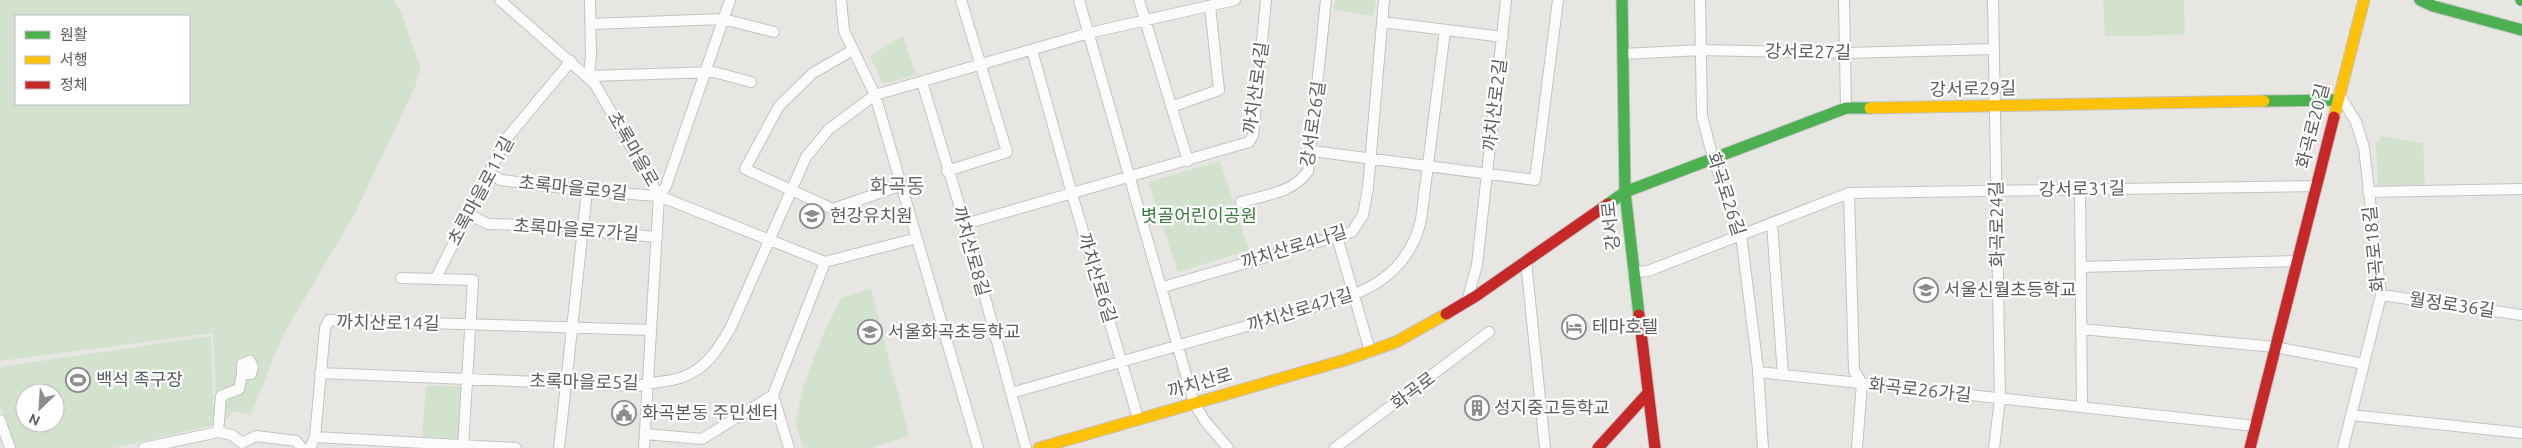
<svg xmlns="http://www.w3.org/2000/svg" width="2522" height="448" viewBox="0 0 2522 448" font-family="Ubuntu,'Noto Sans KR',sans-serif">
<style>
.green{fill:#d3e2cf;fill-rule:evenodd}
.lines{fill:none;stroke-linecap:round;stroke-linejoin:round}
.street-casing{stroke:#c4c3c3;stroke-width:12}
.fast-casing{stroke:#c3c3c3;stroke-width:13}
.slow-casing{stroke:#c3c3c3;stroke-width:13}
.jam-casing{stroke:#c3c3c3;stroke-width:13}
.street{stroke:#fcfbfb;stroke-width:10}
.fast{stroke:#4caf50;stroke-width:11}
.slow{stroke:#ffc107;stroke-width:11}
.jam{stroke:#c62828;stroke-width:11}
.labels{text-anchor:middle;stroke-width:4.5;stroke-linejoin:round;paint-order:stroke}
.street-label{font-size:18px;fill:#595c60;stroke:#fff}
.poi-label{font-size:18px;fill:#595c60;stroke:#fff;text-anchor:start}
.park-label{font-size:18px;fill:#3d7a3d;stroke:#fff}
.quarter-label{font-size:20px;fill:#6a6e71;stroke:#fff}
</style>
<rect width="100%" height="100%" fill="#e8e6e2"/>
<path class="green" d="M0,0H394L401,12L421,68L415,87L354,215L282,337L251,415L233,411L223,425L217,422L213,333L0,361ZM16,16H189V104H16Z
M1335,0H1376L1373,16L1334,10Z
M2103,0H2184L2185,35L2105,36Z
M903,36L916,75L883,84L870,56Z
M2380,136L2423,143L2425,185L2378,186L2376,142H2380Z
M1220,161L1249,250L1178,272L1148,182Z
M871,289L909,436L870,448H804L795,423L805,381L824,332L841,298Z
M211,336L214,425L114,448H15L0,405V367ZM25,393H55V423H25Z
M426,386H462L458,438L422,437Z"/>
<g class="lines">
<defs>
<path id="street" d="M500,0L595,84L659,196L825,262L773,395L789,448
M590,0L591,56L589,76L714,72L751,82
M841,0L844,31L875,95L978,448
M1079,0L1194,403L1205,421L1228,448
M1139,0L1188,161
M1700,0L1702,116L1713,158L1741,235L1758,369L1763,448
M1844,0L1846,108
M1993,0L2000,399L1994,448
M1382,22L1503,37
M591,24L723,19L774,32
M853,50L813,73L779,106L745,169L833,209L902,185
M1032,50L1072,194L1138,418
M1623,54L1701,50L1845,53L1994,49
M922,82L965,224L1026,448
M2339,94L2356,122L2364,148L2381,295L2343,448
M1171,107L1219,90L1210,6
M1312,151L1535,180L1558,0
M947,171L1007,152L961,0
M488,173L501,180L587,191L659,196
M2080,189L2082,407
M2368,192L2522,189
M1849,193L1854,371L1862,383L1857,448
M659,196L666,186L730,0
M1241,202C1265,195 1293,193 1308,171L1326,0
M468,214L488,224L575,226L590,231L657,237
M1772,223L1783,375
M965,224L1249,142L1253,135L1266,0
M1337,237L1370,351
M1526,261L1545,448
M825,262L917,238
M2081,267L2297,261
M1633,272L1648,271L1849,193L2315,186
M401,278L473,280L463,448
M436,278L506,139L571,61
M1163,287L1352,232L1363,215L1368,188L1384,0
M2381,295L2522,315
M1467,301L1477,265L1506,0
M2081,329L2275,347L2364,364
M1758,372L2255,426
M320,373L638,386C652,382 667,382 680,378C706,370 719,348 731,327L806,157L829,129L875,95L1089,33L1235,0
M1011,393L1345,298C1384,284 1411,262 1421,220L1445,30
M2351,415L2522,433
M0,420L10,448
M218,432L221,396L239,389L242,374H251L253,367L250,361L242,364V374
M645,434L702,439L773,395
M315,437L516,448
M242,443L256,436L296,441L302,448
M144,448L218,432L232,435L242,443
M310,448L315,437L325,328L329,320L651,330
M559,448L587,191
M644,448L659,196
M1335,448L1489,332"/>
<path id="fast" d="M1622,0L1625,192L1639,315
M2420,0L2433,6L2522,30
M2521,0H2522
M2264,101L2337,100
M1608,204L1625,192L1846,108H1870"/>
<path id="slow" d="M1870,108L2264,101
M2334,117L2364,0
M1039,448L1345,360L1396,342L1446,314"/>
<path id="jam" d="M1446,314L1476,296L1608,204
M1639,315L1655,448
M1598,448L1648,393
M2250,448L2334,117"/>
</defs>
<use href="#street" class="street-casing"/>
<use href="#fast" class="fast-casing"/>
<use href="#slow" class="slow-casing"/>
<use href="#jam" class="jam-casing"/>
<use href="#street" class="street"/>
<use href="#fast" class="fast"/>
<use href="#slow" class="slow"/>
<use href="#jam" class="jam"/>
</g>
<defs>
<symbol id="school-ring" viewBox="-11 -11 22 22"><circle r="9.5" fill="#fff" stroke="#8b8c8e" stroke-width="1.5"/><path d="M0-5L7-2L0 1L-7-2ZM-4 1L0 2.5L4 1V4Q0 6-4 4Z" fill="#8b8c8e"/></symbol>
<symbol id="hotel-ring" viewBox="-11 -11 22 22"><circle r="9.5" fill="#fff" stroke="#8b8c8e" stroke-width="1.5"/><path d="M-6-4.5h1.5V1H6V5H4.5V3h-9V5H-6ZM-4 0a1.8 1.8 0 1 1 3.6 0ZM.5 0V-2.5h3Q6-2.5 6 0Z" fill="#8b8c8e"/></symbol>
<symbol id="stadium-ring" viewBox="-11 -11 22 22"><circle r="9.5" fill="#fff" stroke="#8b8c8e" stroke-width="1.5"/><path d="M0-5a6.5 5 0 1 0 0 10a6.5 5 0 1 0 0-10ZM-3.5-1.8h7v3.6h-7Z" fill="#8b8c8e"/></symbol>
<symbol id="building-ring" viewBox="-11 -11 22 22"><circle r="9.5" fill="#fff" stroke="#8b8c8e" stroke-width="1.5"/><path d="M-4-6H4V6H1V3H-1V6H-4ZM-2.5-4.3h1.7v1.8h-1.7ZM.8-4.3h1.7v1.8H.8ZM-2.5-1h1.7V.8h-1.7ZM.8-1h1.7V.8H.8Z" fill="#8b8c8e"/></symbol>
<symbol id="civic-ring" viewBox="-11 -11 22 22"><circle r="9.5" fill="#fff" stroke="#8b8c8e" stroke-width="1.5"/><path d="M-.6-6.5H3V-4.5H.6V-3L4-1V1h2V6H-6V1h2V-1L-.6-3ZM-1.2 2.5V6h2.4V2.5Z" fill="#8b8c8e"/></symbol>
</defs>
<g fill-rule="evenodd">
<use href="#school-ring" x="798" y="202" width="28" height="28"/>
<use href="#school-ring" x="1912" y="276" width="28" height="28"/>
<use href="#hotel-ring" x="1560" y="313" width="28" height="28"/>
<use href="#school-ring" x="856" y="318" width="28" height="28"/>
<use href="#stadium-ring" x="64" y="366" width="28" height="28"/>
<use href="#building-ring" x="1463" y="394" width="28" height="28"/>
<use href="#civic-ring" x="610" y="399" width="28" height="28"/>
</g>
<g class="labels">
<g class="street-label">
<text transform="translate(1808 52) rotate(1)" y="6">강서로27길</text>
<text transform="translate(1256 88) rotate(-82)" y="6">까치산로4길</text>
<text transform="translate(1973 89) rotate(-1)" y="6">강서로29길</text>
<text transform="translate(1495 105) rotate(-83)" y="6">까치산로2길</text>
<text transform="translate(1313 124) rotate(-82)" y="6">강서로26길</text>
<text transform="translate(2313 126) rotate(-76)" y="6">화곡로20길</text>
<text transform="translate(633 149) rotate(60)" y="6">초록마을로</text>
<text transform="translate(573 188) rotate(6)" y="6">초록마을로9길</text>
<text transform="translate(2082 189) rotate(-1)" y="6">강서로31길</text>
<text transform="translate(481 191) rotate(-62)" y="6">초록마을로11길</text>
<text transform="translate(1726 194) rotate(72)" y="6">화곡로26길</text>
<text transform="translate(1997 224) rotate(-91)" y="6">화곡로24길</text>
<text transform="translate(1611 226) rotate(-96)" y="6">강서로</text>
<text transform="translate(576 230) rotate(4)" y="6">초록마을로7가길</text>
<text transform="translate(1294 247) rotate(-17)" y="6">까치산로4나길</text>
<text transform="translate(2374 249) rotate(-96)" y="6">화곡로18길</text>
<text transform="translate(971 251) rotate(74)" y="6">까치산로8길</text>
<text transform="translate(1097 278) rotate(73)" y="6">까치산로6길</text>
<text transform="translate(2452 305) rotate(8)" y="6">월정로36길</text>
<text transform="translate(1300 310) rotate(-17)" y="6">까치산로4가길</text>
<text transform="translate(388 323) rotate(1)" y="6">까치산로14길</text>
<text transform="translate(584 382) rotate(1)" y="6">초록마을로5길</text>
<text transform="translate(1200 383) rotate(-16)" y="6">까치산로</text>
<text transform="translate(1920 390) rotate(6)" y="6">화곡로26가길</text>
<text transform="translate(1413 391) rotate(-37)" y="6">화곡로</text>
</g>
<g class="poi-label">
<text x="830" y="222">현강유치원</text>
<text x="1944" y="296">서울신월초등학교</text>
<text x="1592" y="333">테마호텔</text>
<text x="888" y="338">서울화곡초등학교</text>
<text x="96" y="386">백석 족구장</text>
<text x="1494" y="414">성지중고등학교</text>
<text x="642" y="419">화곡본동 주민센터</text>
</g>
<g class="park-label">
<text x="1199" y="222">볏골어린이공원</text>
</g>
<g class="quarter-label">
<text x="897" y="193">화곡동</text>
</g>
</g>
<rect x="15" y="15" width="175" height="90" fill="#ffffff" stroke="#bdbebf"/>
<rect x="25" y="31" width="25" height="8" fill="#4caf50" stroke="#bdbebf"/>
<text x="60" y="40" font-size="15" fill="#595c60">원활</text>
<rect x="25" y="56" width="25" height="8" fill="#ffc107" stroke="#bdbebf"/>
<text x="60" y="65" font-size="15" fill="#595c60">서행</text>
<rect x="25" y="81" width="25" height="8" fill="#c62828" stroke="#bdbebf"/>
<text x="60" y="90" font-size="15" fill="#595c60">정체</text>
<g transform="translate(40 408) rotate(205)"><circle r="24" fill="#ffffff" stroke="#bdbebf"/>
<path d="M0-4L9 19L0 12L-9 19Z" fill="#8b8c8e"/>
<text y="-8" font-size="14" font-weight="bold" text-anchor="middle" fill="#595c60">N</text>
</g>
</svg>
